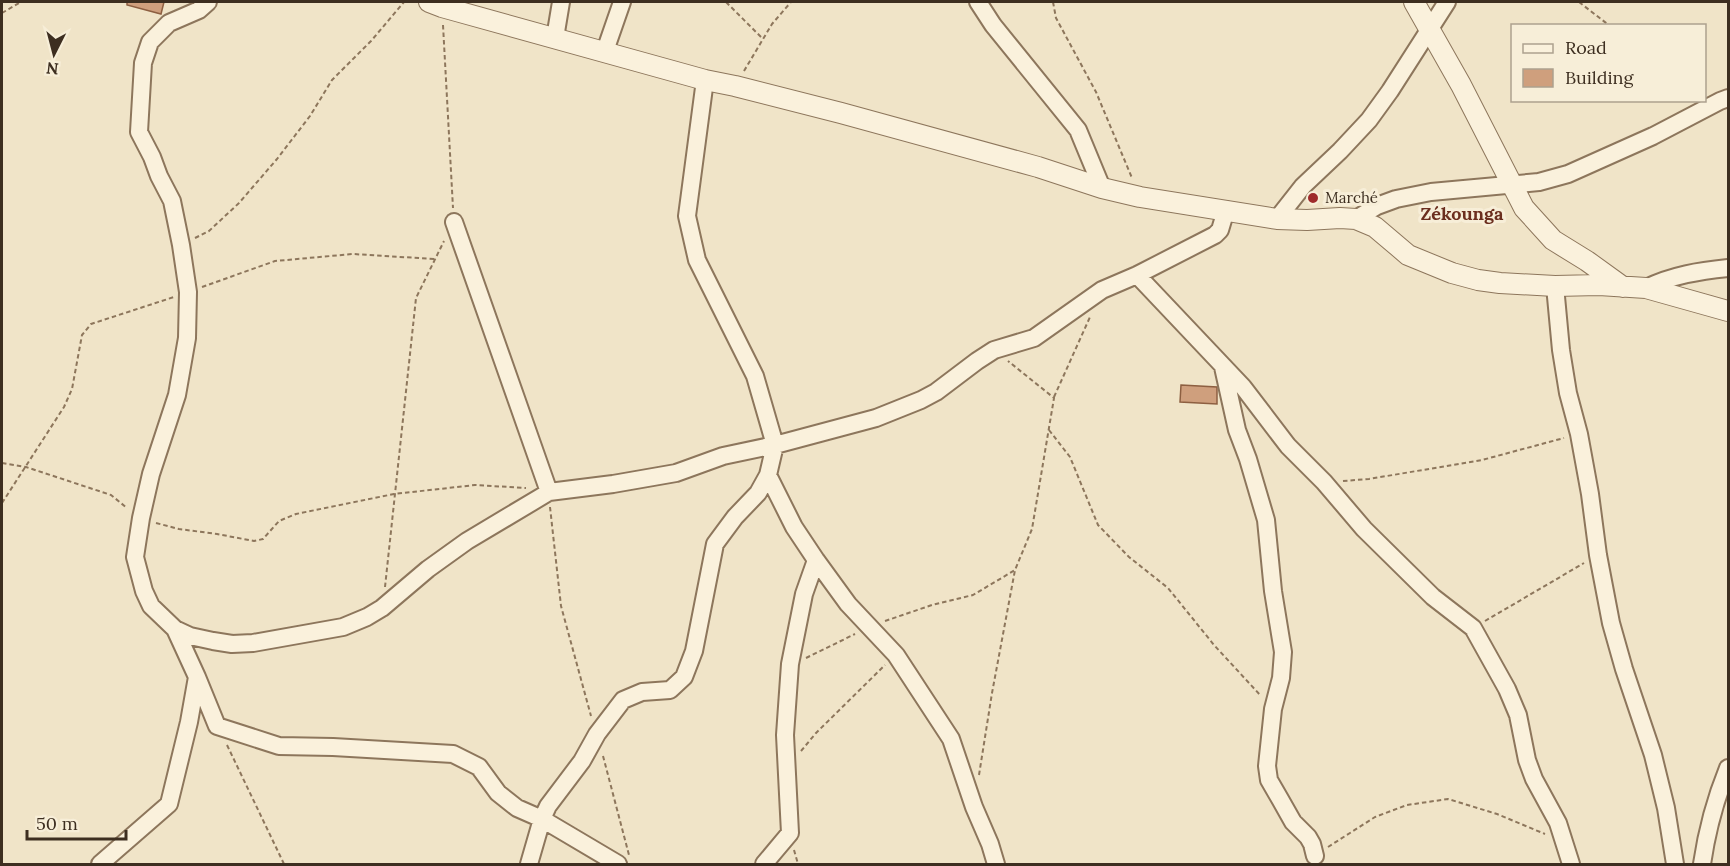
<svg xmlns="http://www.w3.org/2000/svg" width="1730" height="866" viewBox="0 0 1730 866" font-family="Lora,serif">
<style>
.building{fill:#cf9f7d;stroke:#8d5f41;stroke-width:1.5}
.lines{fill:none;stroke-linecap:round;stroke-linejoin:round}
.minor-casing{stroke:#8d765c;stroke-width:20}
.tertiary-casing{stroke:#8d765c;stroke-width:22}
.path{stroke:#8d765c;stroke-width:2;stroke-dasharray:4.5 3;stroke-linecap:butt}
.minor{stroke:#faf1dc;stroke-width:16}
.tertiary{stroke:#faf1dc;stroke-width:20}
.poi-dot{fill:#9e2a2b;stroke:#f7eed8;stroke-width:2}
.labels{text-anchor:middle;stroke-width:6;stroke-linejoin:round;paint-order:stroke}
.poi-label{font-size:15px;fill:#3d2e20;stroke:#f7eed8;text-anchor:start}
.quarter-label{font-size:18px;font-weight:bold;fill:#6b2e1e;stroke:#f7eed8}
</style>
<rect width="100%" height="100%" fill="#f0e4c8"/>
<path class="building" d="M127,2H164L161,14L127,5Z
M1181,385L1217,387V404L1180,402Z"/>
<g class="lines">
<defs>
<path id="minor" d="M208,2L199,10L169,23L150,42L143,63L139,132L152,157L159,176L172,201L181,245L188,292L187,338L177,395L151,474L141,518L135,557L144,591L151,606L175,629L190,636L213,641L232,644L253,643L343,627L367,617L382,608L428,569L467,541L549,492L613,484L676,473L723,456L775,445L876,418L921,400L936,392L977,361L994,350L1034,338L1102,290L1137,275L1215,235L1220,230L1226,210
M978,2L993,25L1078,130L1102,188
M555,38L561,2
M605,51L622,2
M1277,219L1303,186L1340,151L1369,120L1390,91L1447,2
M1356,219L1377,206L1396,199L1431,192L1539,182L1568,174L1653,136L1720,101L1728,98
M454,222L549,492
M1137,275L1243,387L1288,446L1324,482L1364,529L1433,597L1473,628L1507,689L1518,715L1527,760L1534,779L1558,823L1571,864
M1555,286L1561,350L1568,393L1579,434L1590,494L1598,555L1611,623L1624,669L1653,755L1666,808L1675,864
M1646,288C1673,275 1699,271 1728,268
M1223,367L1237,430L1248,459L1266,520L1273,591L1283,652L1281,678L1273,709L1267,766L1269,780L1280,799L1293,822L1308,837L1312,844L1315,856
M768,475L794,527L816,560L848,604L896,655L951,739L974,807L990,844L996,864
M197,677L217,726L279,746L333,747L453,754L479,767L498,793L517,808L542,819L618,864
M100,864L169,804L189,722L197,677L175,629
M529,864L542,819L548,806L582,761L597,734L623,700L642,692L670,690L684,677L694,651L715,544L735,517L758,493L768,475L775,445L755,376L697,260L687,216L705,80
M764,864L790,833L785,735L790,664L804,594L816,560
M1702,864C1707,830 1715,800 1728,768"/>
<path id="tertiary" d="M429,2L442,7L705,80L735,86L841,113L1038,167L1102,188L1140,197L1277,219L1307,220L1340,218L1356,219L1375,227L1408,255L1452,273L1478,280L1500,283L1555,286L1599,285L1646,288L1728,311
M1414,2L1461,85L1524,208L1553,240L1587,261L1623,287"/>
</defs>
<use href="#minor" class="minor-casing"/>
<use href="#tertiary" class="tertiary-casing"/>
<path class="path" d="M726,2L763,39
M1053,2L1056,18L1096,92L1132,178
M1579,2L1610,26
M2,13L21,2
M443,25L453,208
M744,71L772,24L791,2
M195,238L209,231L239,203L277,159L310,116L332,80L371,41L404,2
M202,287L275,261L353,254L434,259
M1054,397L1090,317
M1049,430L1070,457L1098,525L1129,557L1168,588L1214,645L1261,696
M2,463L26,467L111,495L127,508
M1343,481L1369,479L1482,460L1564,438
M2,503L64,407L72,389L82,335L91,324L174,297
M550,507L561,606L591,716
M156,523L179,529L217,534L254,541L263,539L279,521L296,514L394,494L475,485L526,488
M385,587L416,298L444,241
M885,621L932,605L973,595L1015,570
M1485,621L1584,563
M806,658L855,634
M227,745L284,864
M801,751L816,733L885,665
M603,756L629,855
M979,775L992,693L1015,570L1032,529L1054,398L1008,361
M1328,847L1375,817L1407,805L1448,799L1497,814L1545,834
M794,850L798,864"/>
<use href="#minor" class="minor"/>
<use href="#tertiary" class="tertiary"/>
</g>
<circle class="poi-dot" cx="1313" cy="198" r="6"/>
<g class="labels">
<g class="poi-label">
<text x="1325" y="203">Marché</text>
</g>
<g class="quarter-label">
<text x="1462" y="220">Zékounga</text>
</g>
</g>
<rect width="1730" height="866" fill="none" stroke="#3d2e20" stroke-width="6"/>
<rect x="1511" y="24" width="195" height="78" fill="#f7eed8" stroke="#ada18e" stroke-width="1.5"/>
<rect x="1523" y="44" width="30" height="9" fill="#faf1dc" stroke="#ada18e" stroke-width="1.5"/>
<text x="1565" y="54" font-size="18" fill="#3d2e20">Road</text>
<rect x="1523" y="69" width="30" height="18" fill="#cf9f7d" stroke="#ada18e" stroke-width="1.5"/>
<text x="1565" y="84" font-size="18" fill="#3d2e20">Building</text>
<g transform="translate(54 54) rotate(186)" stroke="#f7eed8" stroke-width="4.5" paint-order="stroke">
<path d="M0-4.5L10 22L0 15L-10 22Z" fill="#3d2e20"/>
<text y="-9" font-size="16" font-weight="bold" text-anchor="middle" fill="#3d2e20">N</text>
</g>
<path d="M27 830v9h99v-9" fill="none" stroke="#3d2e20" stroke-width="3"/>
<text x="36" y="830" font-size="18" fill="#3d2e20" stroke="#f7eed8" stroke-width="4.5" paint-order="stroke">50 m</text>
</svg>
